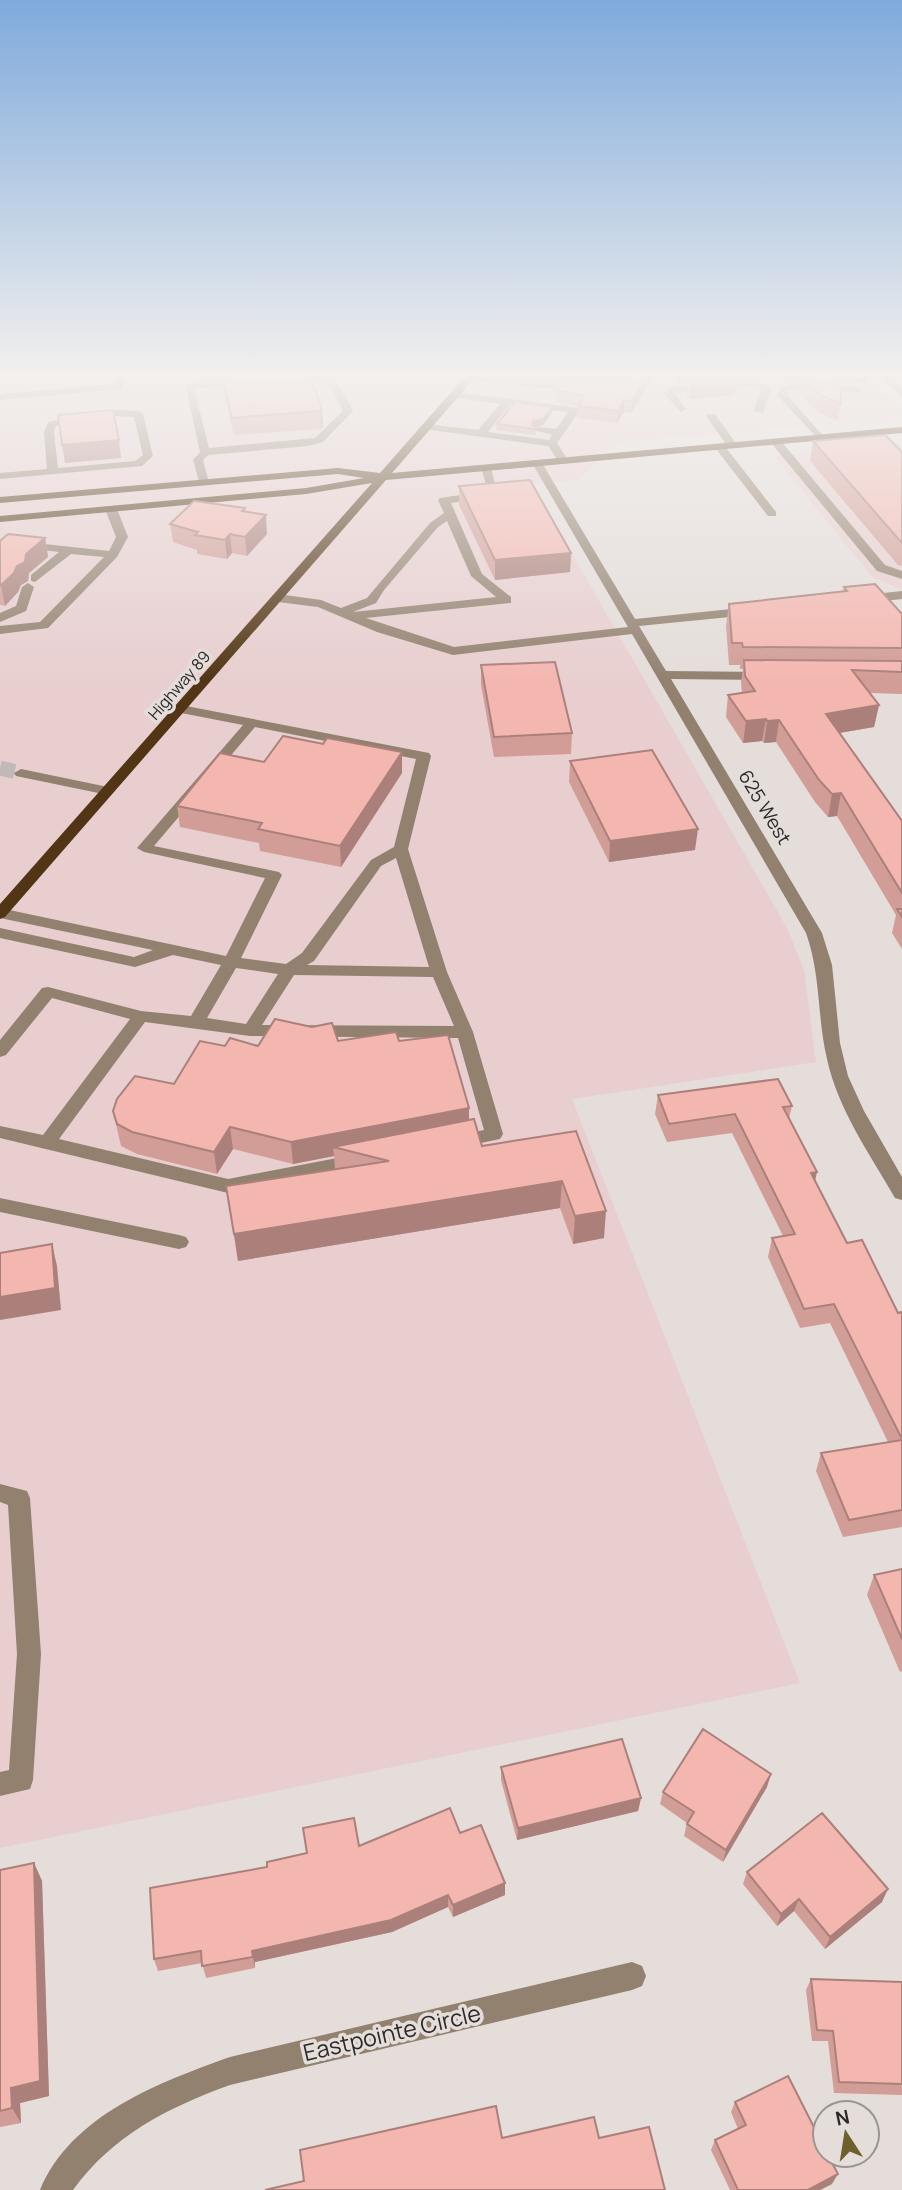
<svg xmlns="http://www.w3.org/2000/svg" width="902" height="2190" viewBox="0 0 902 2190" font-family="Manrope,sans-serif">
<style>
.commercial{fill:#e8cecf}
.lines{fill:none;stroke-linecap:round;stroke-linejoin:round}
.minor-tunnel{stroke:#bfb9b7;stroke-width:15;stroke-dasharray:15 7;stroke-linecap:butt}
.minor{fill:#92816f;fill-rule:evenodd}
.major{fill:#513514;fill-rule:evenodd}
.wall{fill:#d29d97}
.shaded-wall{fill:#ab807b}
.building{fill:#f4b7b0;stroke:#ab807b;stroke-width:2}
.labels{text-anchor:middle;stroke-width:7;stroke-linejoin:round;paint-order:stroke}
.far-street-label{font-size:16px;fill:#2c2a29;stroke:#e4ddda}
.street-label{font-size:19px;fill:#2c2a29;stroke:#e4ddda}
.near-street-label{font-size:23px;fill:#2c2a29;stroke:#e4ddda}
</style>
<rect width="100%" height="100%" fill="#e4ddda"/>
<path class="commercial" d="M0,374H667L662,385L809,374H866L902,409V418L619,442L578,480L532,484L787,928L804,970L816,1062L572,1099L800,1683L0,1848Z
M902,443V589L873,578L774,456Z"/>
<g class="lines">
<path class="minor-tunnel" d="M0,768L21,773"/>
<path class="minor" d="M113,374H123V389L0,400V394L115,384Z
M292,374L330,376L341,388L353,411L323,442L308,446L208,455L203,460L209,483L200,485L193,460L200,452L185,384L244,379L249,382L244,385L194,389L209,448L315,438L343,411C327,375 322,378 285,381L280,378Z
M877,374H888L902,388V397Z
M469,375L542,382L578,381L583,384L578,387L542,388L466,380V376Z
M749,380L772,387L763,413L754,411L761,389L749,386L674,393L686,409L681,412L663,393L671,387Z
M810,382L857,387L862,390L857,393L810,388L790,390L787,395L825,438L820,441L777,395L783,385Z
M455,392L579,408L580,410L557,443L568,460L559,462L548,446L423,429L422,427L427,424L478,430L500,404L451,397V393ZM510,405L568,412L556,429L539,427L534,430L552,435L549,440L488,432Z
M116,410L138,411L143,414L153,456L142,466L0,479V473L47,469L44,432L48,422ZM116,416L134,417L143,455L135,461L58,468L54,432L56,426Z
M707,414H715L737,445L736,447H728L706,416Z
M772,440H780L885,565L902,571V579L877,571L772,444Z
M716,445H724L776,512V516H768L716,449Z
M537,460L542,463L635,619L750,607L756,611L750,615L639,626L666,671L766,672L772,676L766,680L671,679L822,933L832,965L840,1043L848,1076L864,1111L902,1177V1200L895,1198C870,1154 838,1110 827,1059C817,1017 821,975 806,933L632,634L453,655L377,632L318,607L278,602L272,598L278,594L321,600L341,608L367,598L430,523L444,513L438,500L440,498L488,491L481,468L486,465L491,468L498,496L451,503L482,574L511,597V603L366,618L454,647L628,627L532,463ZM447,521L471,576L496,597L353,612L376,603L384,590L438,527Z
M107,507L117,509L128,537L117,557L48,628L0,634V626L40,622L104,557L71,554L35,582L31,581V575L59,552L26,548L0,551V545L26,542L109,551L116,537L105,509Z
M28,583L34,587L26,611L0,622V613L16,606L22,587Z
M902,591V599L865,603L859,599L865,595Z
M181,705L429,753L431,756L408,849L447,972L473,1032L503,1134L500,1139L457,1148L451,1147L448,1142L451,1137L484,1130L458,1038L250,1036L145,1022L59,1139L228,1179L358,1154L364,1156L367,1161L364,1166L228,1193L0,1138V1126L43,1135L130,1019L52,998L6,1055L0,1057V1040L42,988L48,987L141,1011L191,1016L221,965L173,955L135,967L0,938V928L134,957L153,950L0,918V908L226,956L265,878L144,852L137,848L243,725L176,712L174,709ZM255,727L416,759L394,847L371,860L302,953L286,964L241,958L282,875L279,872L154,846ZM396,858L429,967L307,965L314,961L381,866ZM236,968L278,974L246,1024L207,1018ZM294,975L433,977L454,1026L262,1025Z
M21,769L108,787L115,791L108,795L16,776L14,773Z
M0,1198L179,1235L186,1237L189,1242L186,1247L179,1249L0,1212Z
M0,1484L27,1491L30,1498L41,1654L33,1780L30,1789L0,1796V1772L9,1770L17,1654L8,1505L0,1502Z
M632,1962L642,1966L646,1976L642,1986L632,1990L230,2085C167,2108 113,2135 73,2190H40C71,2115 160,2082 230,2057Z"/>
<path class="major" d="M467,374H478L392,473L902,427V433L386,480L5,917L0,919V904L372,483L306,494L0,522V516L306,488L364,478L338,474L0,503V497L338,468L380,473Z"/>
</g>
<path class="wall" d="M221,374L322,409L323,426L321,429L234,435L223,390Z
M546,374H655L631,413L624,412L617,423L577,418L578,406L558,403L553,390V379H548Z
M670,374H776L737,378L735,395L689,399L686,395L687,383L678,384Z
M782,374H876V377H870L869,382L849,383H840L841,404L838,421L818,412L798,392L800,381L789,382Z
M552,413L543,425L536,427V433L535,435L496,430L497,424Z
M813,441L902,452V566L898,565L810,461Z
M459,486L571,553L570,572L495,580L459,505Z
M245,508L246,512L267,534L247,556L232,553L227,559L197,554V550L173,542L170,524Z
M45,538L48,557L29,573L28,581L21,585L18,592L5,606L0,605V541Z
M844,587L902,613V694L870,693L879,705L874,727L839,733L902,821V949L892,933L896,915L837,816L828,817L815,802L776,742L764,743L762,741L743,743L726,717L728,695L742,693L741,682L743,669H740V665H729L726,626L729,604L843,591Z
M481,665L572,733L571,754L494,757L481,685Z
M323,744L402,752V773L341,867L260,851L259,843L180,827L177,806L264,762Z
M570,761L695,850L609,862L569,782Z
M338,1041H399L469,1108V1120L482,1146L576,1131L604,1238L573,1244L560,1208L238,1261L226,1186L335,1169L334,1156L293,1164L233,1149L217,1174L137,1154L121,1146L113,1111L174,1084L225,1046H258Z
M658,1095L792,1106L789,1118L815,1182L847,1243L898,1313L902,1314V1527L843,1537L816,1471L821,1453L888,1442L830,1323L800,1328L768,1257L772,1238L783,1236L732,1133L667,1142L655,1114Z
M902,1569V1671L900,1672L867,1595L874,1575Z
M501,1767L641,1798L638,1811L517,1840L501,1780Z
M767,1787L723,1862L684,1836L687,1823L660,1804L663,1792Z
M460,1833L505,1883V1895L453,1917L448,1907L392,1932L255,1962V1968L206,1978L202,1963L158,1971L154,1959L267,1867L359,1846Z
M34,1863L42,1881L49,2096L20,2103L21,2123L0,2127V1870Z
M747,1872L882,1902L825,1949L794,1911L777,1926L743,1884Z
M811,1979L902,1982V2095L834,2093L828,2041H812L806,1990Z
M735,2102L832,2184L820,2190H730L711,2150L715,2140L738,2129L731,2112Z"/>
<path class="shaded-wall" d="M648,374H655L631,413L632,401Z
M678,374H776L737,378L735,395L689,399L691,381L688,377L687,383L678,384Z
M790,374H811L810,379L801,375L800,381L789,382Z
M850,374H876V377H870L869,382L849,383Z
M624,400V412L617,423L618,411Z
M552,407V413L543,425L533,428L532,431L533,421Z
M322,409L323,426L321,429L320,411Z
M119,440L121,458L65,463L62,445Z
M266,515L267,534L247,556L245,537Z
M230,534L232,553L227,559L225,540Z
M45,538L48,557L29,573L28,581L21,585L18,592L5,606L1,586L26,554Z
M571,553L570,572L495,580V560Z
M879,705L874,727L822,736L826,714Z
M766,719L762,741L743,743L746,721Z
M779,720L776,742L764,743L767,721Z
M402,752V773L341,867L340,846Z
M841,793L837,816L828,817L832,794Z
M698,829L695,850L609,862L610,841Z
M469,1108V1130L333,1147L334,1156L293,1164L291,1142Z
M230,1127L233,1149L217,1174L214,1152Z
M817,1172L813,1191L811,1173Z
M562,1181L560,1208L238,1261L234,1234Z
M606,1211L604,1238L573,1244L575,1216Z
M52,1244L57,1266L61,1310L0,1320V1297Z
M771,1774L767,1787L723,1862L726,1850Z
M641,1798L638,1811L517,1840L518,1828Z
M34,1863L42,1881L49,2096L20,2103L21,2123L12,2108L11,2088Z
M505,1883V1895L453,1917V1905Z
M888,1889L882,1902L825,1949L830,1937Z
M448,1895V1907L392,1932L255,1962V1968L252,1951Z
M799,1899L794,1911L777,1926L781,1914Z
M838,2174L832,2184L820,2190H808Z"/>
<path class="building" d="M222,374H309L322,409L320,411L232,418Z
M636,374H648L632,401L624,400L618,411L578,406L583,399L582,395L559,391L553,378L633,377Z
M718,374H735L737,377L691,381L688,377Z
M801,375L840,376L841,404L820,395Z
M515,402L552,407L543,419L533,421L532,425L537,427L535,429L497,424Z
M113,410L119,440L62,445L58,415Z
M885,435L902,452V543L813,441Z
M530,480L571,553L495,560L459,486Z
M194,501L245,508L242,511L266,515L245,537L230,534L225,540L195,535L198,532L170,524Z
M8,534L45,538L26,554L25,562L17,566L14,573L0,586V541Z
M875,584L901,613H902V648L743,647L742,643H732L729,604L847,591L844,587Z
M744,660L902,661V672L852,670L879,705L826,714L902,821V893L841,793L832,794L819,780L779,720L767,721L766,719L746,721L728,695L755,691L745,676Z
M555,662L572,733L494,737L481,665Z
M283,736L323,744L327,738L402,752L340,846L258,829L262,823L177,806L220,753L264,762Z
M652,750L698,829L610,841L570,761Z
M897,909H902V917Z
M275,1019L312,1027L332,1023L338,1041L396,1032L399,1041L448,1035L469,1108L291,1142L230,1127L214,1152L132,1132L117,1124L113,1111L117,1099L135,1076L174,1084L200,1041L225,1046L230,1038L258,1046Z
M778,1079L792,1106L783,1107L817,1172L811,1173L847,1243L862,1240L898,1313L901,1312L902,1314V1439L834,1304L804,1309L772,1238L795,1234L735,1114L669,1124L658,1095Z
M474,1119L482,1146L576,1131L606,1211L575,1216L562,1181L234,1234L226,1186L389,1161L333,1147Z
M52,1244L55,1288L0,1297V1253Z
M902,1440V1510L849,1520L821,1453Z
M902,1569V1639L874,1575Z
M703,1729L771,1774L726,1850L687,1824L694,1812L663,1792Z
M622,1739L641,1798L518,1828L501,1767Z
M450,1808L460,1833L481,1825L505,1883L453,1905L448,1895L391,1920L252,1951L253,1957L202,1966L201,1951L154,1959L150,1888L267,1867V1862L307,1853L303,1828L354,1818L359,1846Z
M822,1813L888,1889L830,1937L799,1899L781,1914L747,1872Z
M34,1863L40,2081L11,2088L12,2108L0,2111V1870Z
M811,1979L902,1982V2084L839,2082L833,2031L817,2030Z
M788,2076L825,2149V2155H828L838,2174L808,2190H738L715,2140L746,2125L735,2102Z
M496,2106L502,2138L594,2117L599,2138L649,2127L665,2190H265L304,2181L300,2150Z"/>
<linearGradient id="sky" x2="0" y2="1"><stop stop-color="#7faadc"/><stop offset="0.55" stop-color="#f3f0ee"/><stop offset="1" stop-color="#f3f0ee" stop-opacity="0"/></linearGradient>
<rect width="902" height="681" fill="url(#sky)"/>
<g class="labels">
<g class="far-street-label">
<text transform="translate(179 685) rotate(-49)" y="6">Highway 89</text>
</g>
<g class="street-label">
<text transform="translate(765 807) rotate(59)" y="7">625 West</text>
</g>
<g class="near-street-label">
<text transform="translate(392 2033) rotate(-13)" y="8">Eastpointe Circle</text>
</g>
</g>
<g transform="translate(846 2134) rotate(348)"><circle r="33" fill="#e4ddda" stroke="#9a9593" stroke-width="2"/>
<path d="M0-5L12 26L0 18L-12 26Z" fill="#6d602d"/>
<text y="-10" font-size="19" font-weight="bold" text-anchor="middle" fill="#2c2a29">N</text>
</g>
</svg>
